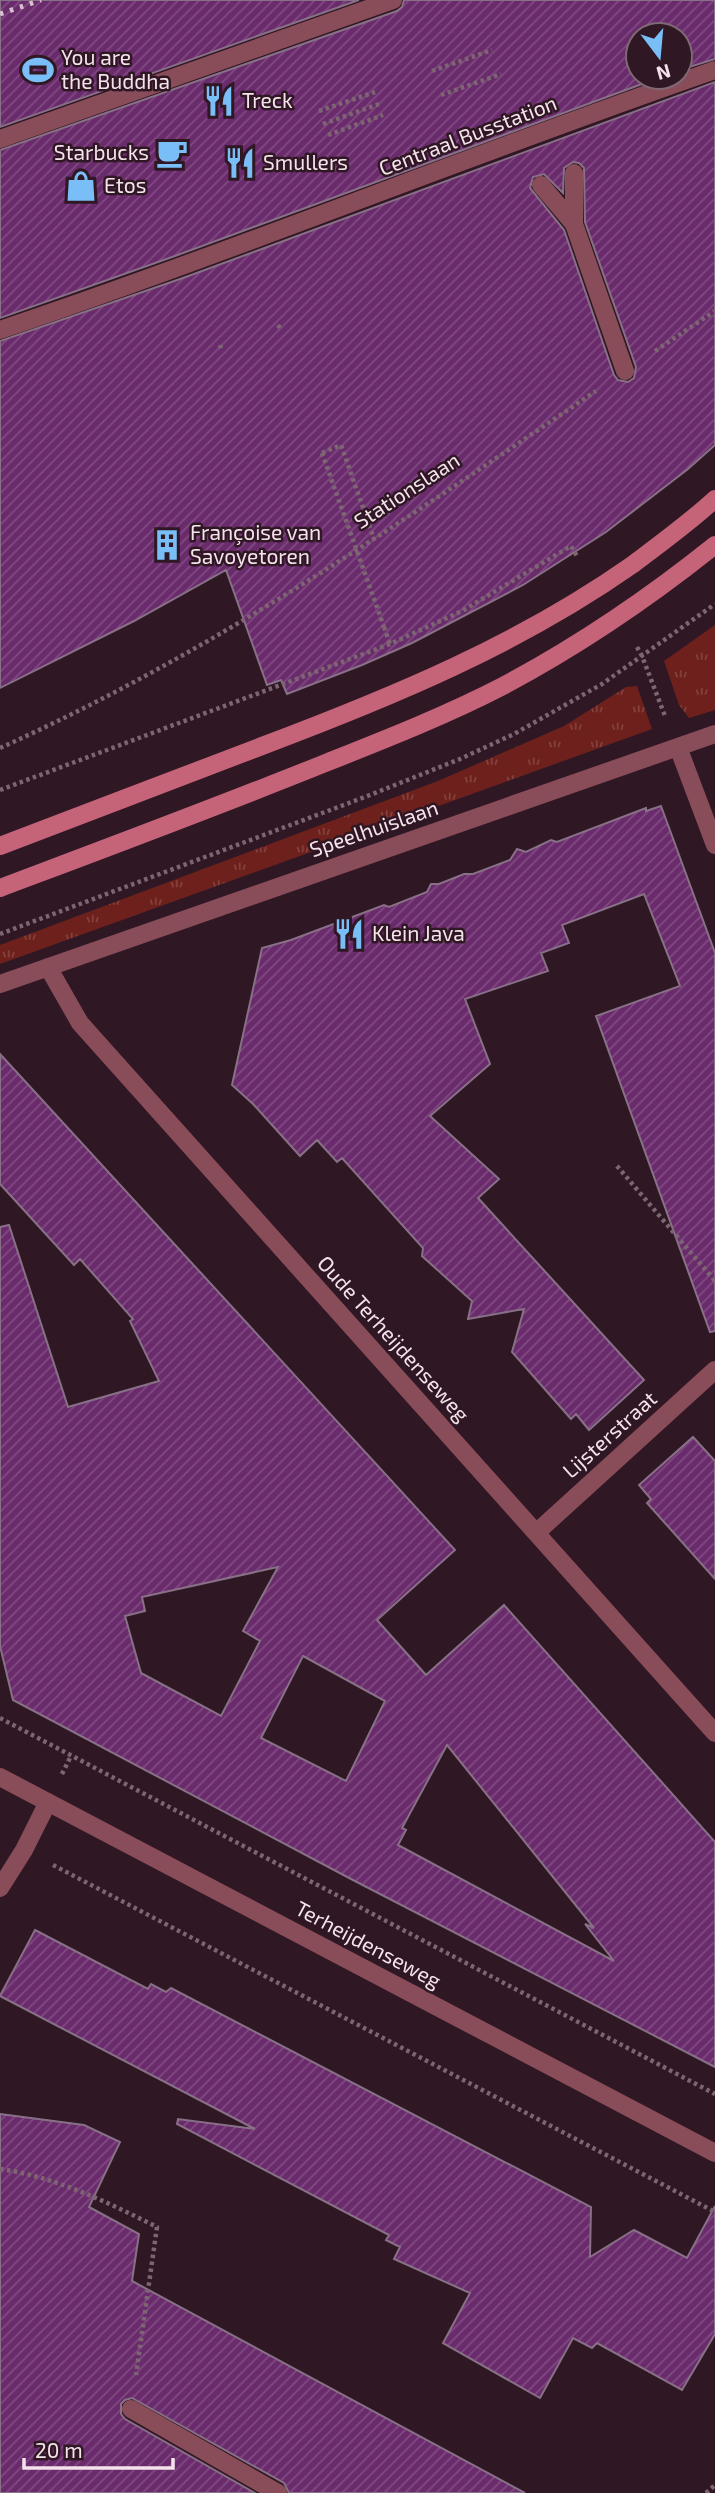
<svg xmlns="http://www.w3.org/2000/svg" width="715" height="2493" viewBox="0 0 715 2493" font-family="'Exo 2',sans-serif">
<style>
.grass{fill:url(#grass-tufts)}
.building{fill:url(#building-hatch);stroke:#887087;stroke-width:2;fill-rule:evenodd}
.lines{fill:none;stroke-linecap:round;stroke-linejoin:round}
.path{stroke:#7c6671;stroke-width:4.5;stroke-dasharray:3.5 3.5;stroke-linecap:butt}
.lane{stroke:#894c59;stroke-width:18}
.street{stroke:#894c59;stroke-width:18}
.secondary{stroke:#c56379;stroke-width:18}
.rail{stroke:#d4c1cb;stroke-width:5;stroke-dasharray:3.5 7;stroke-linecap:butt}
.path-bridge{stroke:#7c6671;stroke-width:4.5;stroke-dasharray:3.5 3.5;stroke-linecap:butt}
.labels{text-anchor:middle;stroke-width:5;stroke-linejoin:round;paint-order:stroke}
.poi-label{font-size:21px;fill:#f5e3ec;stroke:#2f1724;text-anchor:start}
.street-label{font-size:21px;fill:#f5e3ec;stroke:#2f1724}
</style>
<defs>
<pattern id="grass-tufts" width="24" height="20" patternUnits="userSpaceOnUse" patternTransform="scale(1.75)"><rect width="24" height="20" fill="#6e211c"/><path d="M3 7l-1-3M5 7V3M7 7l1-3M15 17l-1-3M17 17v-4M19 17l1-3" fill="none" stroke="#83413d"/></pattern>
<pattern id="building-hatch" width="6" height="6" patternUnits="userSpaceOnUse" patternTransform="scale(1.75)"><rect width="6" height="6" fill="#6a2b6c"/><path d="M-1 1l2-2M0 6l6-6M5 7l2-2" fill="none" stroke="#804a81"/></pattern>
</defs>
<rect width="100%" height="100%" fill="#2f1724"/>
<path class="grass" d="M715,625V710L689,718L679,705L664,661Z
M637,686L652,729L0,964V945L438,781L564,726L626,687Z"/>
<path class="building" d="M0,0H359L0,127Z
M404,0H715V59L680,70V35H638V77H661L175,256L0,318V150L397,11L402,7Z
M715,82V445L688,469L606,532L523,585L412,643L362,665L287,694L281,680L267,685L226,570L134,621L0,688V341L183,278ZM573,162L579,163L584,168L585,222L636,367L634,378L628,382L618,380L614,375L564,230L530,188L533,177L544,174L563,193L564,168Z
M661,806L715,953V1331L710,1332L596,1016L680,986L644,894L562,925L569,943L541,953L548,971L465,999L490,1064L430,1116L499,1179L478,1198L644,1380L589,1430L576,1414L571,1419L512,1352L524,1309L468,1319L472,1301L422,1256L423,1248L342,1158L337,1162L317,1140L300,1156L253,1104L232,1085L262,948L291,940L384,905L389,907L427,892L431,884H439L464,874H473L510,860L517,849L526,852L551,840L557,842L646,808V811Z
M0,1054L455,1550L377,1620L426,1675L504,1605L715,1842V2067L351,1879L13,1700L0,1646V1227L9,1225L68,1407L159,1381L130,1321L133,1319L80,1259L74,1265L0,1184ZM278,1567L243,1631L260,1641L221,1716L141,1673L125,1616L145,1611L142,1597ZM303,1656L385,1701L346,1781L261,1738ZM447,1745L594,1928L585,1924L614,1961L398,1845L406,1830L402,1828Z
M693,1437L715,1461V1579L647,1503L651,1499L639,1485Z
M35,1930L148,1989L151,1984L166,1992L171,1988L591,2207L590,2257L634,2230L687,2258L715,2206V2334L682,2390L597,2343L592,2348L573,2338L540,2398L443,2343L470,2293L394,2259L400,2247L386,2240L389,2235L177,2124L178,2119L255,2129L0,1996Z
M0,2114L84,2125L120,2142L89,2207L139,2234L132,2281L525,2493H289L284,2483L132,2398L125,2400L121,2404V2414L125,2419L255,2493H0Z"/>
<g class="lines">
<path class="path" d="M432,71L492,50
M441,95L501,74
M319,111L375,92
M323,124L379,104
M328,135L383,115
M278,325L280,328
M220,345L221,349
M655,351L715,311
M322,453L341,445L374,539
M384,627L390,644
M637,647L642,656L665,716
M0,748C212,653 404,520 596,391
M0,790L390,644L462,611L571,546L578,558
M0,934L365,797L460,759L514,734L602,684L715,604
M617,1166L715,1281
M0,1718L715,2094
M62,1774L71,1756
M53,1865L715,2212
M0,2169C56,2177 107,2202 157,2227L136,2375
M706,2493L715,2485"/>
<path class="lane" d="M0,139L393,0
M0,330C240,249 475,153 715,70"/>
<path class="street" d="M574,173V224L625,371
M541,185L574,224
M678,747L715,845
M48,967L80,1023L715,1733
M0,984L715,734
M536,1533L715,1370
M0,1777L715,2153
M0,1888L24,1850L48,1802
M131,2409L278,2493"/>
<path class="secondary" d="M0,846C87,813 175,779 262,746C392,697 518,645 632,565C660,544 689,523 715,499
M0,888C109,847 219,806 328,762C386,739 447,715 503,686C578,646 649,598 715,545"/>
<path class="rail" d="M0,14L41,0"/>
<path class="path-bridge" d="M322,453L384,627"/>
</g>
<defs>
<symbol id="stadium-bare" viewBox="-9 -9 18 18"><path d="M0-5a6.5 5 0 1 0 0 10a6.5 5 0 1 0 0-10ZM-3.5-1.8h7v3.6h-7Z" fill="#7abef8" stroke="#2f1724" stroke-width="2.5" paint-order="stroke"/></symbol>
<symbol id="restaurant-bare" viewBox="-9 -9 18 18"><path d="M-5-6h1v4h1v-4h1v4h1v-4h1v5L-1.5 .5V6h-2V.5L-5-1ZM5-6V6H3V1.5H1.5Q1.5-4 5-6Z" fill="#7abef8" stroke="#2f1724" stroke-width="2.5" paint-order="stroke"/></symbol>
<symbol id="cafe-bare" viewBox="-9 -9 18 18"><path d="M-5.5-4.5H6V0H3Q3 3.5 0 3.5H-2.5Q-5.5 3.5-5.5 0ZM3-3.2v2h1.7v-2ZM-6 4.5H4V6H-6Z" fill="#7abef8" stroke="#2f1724" stroke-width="2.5" paint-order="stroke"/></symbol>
<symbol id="shop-bare" viewBox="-9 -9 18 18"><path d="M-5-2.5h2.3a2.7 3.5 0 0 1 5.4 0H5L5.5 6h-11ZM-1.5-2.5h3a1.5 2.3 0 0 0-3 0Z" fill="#7abef8" stroke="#2f1724" stroke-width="2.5" paint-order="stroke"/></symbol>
<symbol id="building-bare" viewBox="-9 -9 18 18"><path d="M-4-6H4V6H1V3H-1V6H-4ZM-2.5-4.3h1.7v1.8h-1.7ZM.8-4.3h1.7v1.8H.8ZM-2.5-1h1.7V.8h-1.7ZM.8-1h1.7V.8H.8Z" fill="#7abef8" stroke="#2f1724" stroke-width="2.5" paint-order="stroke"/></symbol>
</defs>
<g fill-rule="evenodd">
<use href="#stadium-bare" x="16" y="48" width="44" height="44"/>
<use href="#restaurant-bare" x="197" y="79" width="44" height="44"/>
<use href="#cafe-bare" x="150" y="131" width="44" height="44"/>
<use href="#restaurant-bare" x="218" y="141" width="44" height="44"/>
<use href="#shop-bare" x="59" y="164" width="44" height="44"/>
<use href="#building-bare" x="145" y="523" width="44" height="44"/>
<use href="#restaurant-bare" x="327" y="912" width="44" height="44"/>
</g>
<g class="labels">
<g class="poi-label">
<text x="61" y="65">You are<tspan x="61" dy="24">the Buddha</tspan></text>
<text x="242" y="108">Treck</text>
<text x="149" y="160" text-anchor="end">Starbucks</text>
<text x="263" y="170">Smullers</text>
<text x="104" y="193">Etos</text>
<text x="190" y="540">Françoise van<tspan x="190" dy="24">Savoyetoren</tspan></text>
<text x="372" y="941">Klein Java</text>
</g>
<g class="street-label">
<text transform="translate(468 136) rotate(-21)" y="7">Centraal Busstation</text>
<text transform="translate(407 491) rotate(-33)" y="7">Stationslaan</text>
<text transform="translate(374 829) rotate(-19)" y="7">Speelhuislaan</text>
<text transform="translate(393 1339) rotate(48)" y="7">Oude Terheijdenseweg</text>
<text transform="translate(610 1435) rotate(-42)" y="7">Lijsterstraat</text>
<text transform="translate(368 1945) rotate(28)" y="7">Terheijdenseweg</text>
</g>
</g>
<g transform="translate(659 56) rotate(164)"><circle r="33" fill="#2f1724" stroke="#7e6974" stroke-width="2"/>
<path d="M0-5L12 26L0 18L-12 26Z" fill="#7abef8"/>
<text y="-10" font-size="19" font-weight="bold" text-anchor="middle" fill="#f5e3ec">N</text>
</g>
<path d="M24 2458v10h149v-10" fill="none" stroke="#f5e3ec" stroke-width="3.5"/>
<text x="35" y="2458" font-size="21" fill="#f5e3ec" stroke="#2f1724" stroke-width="5" paint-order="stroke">20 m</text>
</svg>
